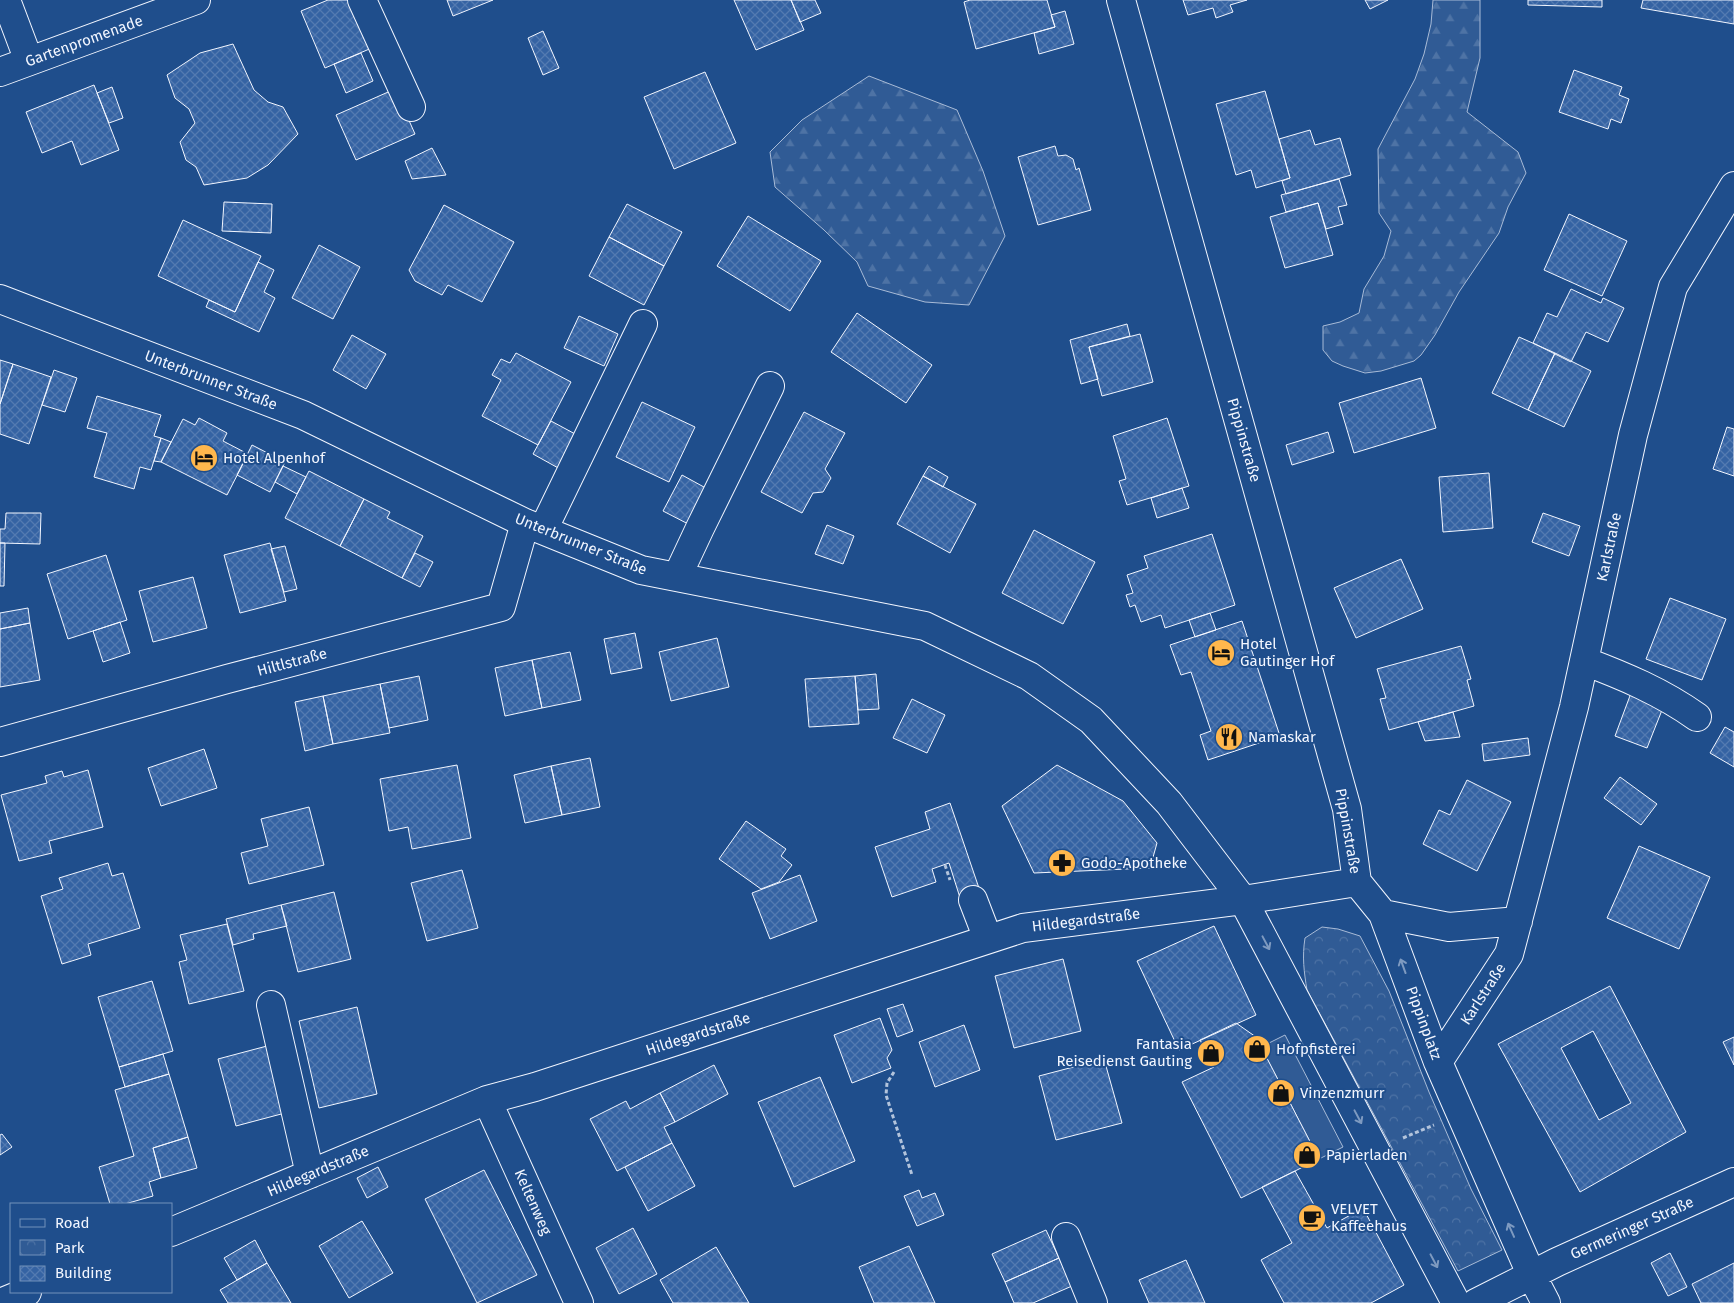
<svg xmlns="http://www.w3.org/2000/svg" width="1734" height="1303" viewBox="0 0 1734 1303" font-family="'Fira Sans',sans-serif">
<style>
.forest{fill:url(#forest-firs);stroke:#a8bbd7}
.park{fill:url(#park-crowns);stroke:#a8bbd7}
.built{fill:#305b95;stroke:#a8bbd7}
.building{fill:url(#building-cross-hatch);stroke:#f2f6ff;fill-rule:evenodd}
.lines{fill:none;stroke-linecap:round;stroke-linejoin:round}
.minor-casing{stroke:#f2f6ff;stroke-width:30}
.path{stroke:#b3c4dc;stroke-width:3;stroke-dasharray:4 2.5;stroke-linecap:butt}
.minor{stroke:#1f4e8c;stroke-width:28}
.oneway{stroke:#7e9ac0}
.labels{text-anchor:middle;stroke-width:4;stroke-linejoin:round;paint-order:stroke}
.street-label{font-size:15px;fill:#f2f6ff;stroke:#1f4e8c}
.poi-label{font-size:15px;fill:#f2f6ff;stroke:#1f4e8c;text-anchor:start}
</style>
<defs>
<pattern id="forest-firs" width="22" height="20" patternUnits="userSpaceOnUse" patternTransform="scale(1.25)"><rect width="22" height="20" fill="#305b95"/><path d="M5 1l3.5 6h-7zM16 11l3.5 6h-7z" fill="#4e73a5"/></pattern>
<pattern id="park-crowns" width="20" height="18" patternUnits="userSpaceOnUse" patternTransform="scale(1.25)"><rect width="20" height="18" fill="#305b95"/><path d="M2 6a3 3 0 1 1 6 0M12 15a3 3 0 1 1 6 0" fill="none" stroke="#4e73a5"/></pattern>
<pattern id="building-cross-hatch" width="8" height="8" patternUnits="userSpaceOnUse" patternTransform="scale(1.25)"><rect width="8" height="8" fill="#3563a3"/><path d="M0 0l8 8M0 8l8-8" fill="none" stroke="#537ab1"/></pattern>
</defs>
<rect width="100%" height="100%" fill="#1f4e8c"/>
<path class="forest" d="M1433,0H1480V58L1467,112L1518,152L1526,173L1508,207L1499,233L1459,292L1435,335L1421,355L1414,361L1381,371L1365,373L1343,366L1332,361L1323,350V326L1340,322L1359,313L1364,289L1384,256L1391,231L1379,213L1378,149L1415,79L1424,54L1431,24Z
M869,76L957,110L983,171L1005,236L969,305L925,302L868,286L857,262L824,230L775,187L770,152L802,120Z"/>
<path class="park" d="M1322,927L1338,929L1360,936L1389,991L1429,1092L1471,1189L1502,1250L1458,1271L1307,990C1304,972 1302,957 1305,938Z"/>
<path class="built" d="M1285,1035L1343,1147L1319,1159L1261,1047Z"/>
<path class="building" d="M328,0H354L374,47L325,68L301,11Z
M447,0H493L453,16Z
M734,0H791L804,30L756,50Z
M791,0H815L821,13L800,22Z
M970,0H1047L1055,27L976,49L964,2Z
M1183,0H1247L1230,5L1233,12L1216,18L1213,8L1188,15Z
M1365,0H1388L1370,9Z
M1528,0H1602V7L1528,5Z
M1643,0H1734V24L1641,8Z
M1065,11L1074,44L1039,54L1034,33L1055,27L1051,15Z
M543,31L559,68L543,75L528,38Z
M233,44L254,90L268,102L283,107L298,134L268,165L247,178L204,185L196,167L186,160L180,142L195,123L189,109L175,98L167,75L200,53Z
M361,53L373,81L346,93L334,64Z
M1574,70L1622,87L1619,95L1629,99L1621,123L1611,119L1608,129L1559,112Z
M705,72L736,143L674,169L644,97Z
M94,85L119,150L81,165L72,141L42,153L26,112Z
M112,87L123,118L109,123L97,93Z
M395,89L415,134L356,160L336,115Z
M1265,91L1290,178L1256,188L1251,170L1236,175L1216,104Z
M1310,130L1315,145L1340,138L1351,175L1286,194L1282,181L1290,178L1279,139Z
M1055,146L1058,156L1066,155L1073,159L1076,170L1079,168L1091,210L1038,225L1018,157Z
M432,148L446,175L412,179L405,161Z
M1339,179L1347,205L1338,207L1343,224L1326,229L1318,203L1286,212L1281,195Z
M224,202L272,204L271,233L222,231Z
M1318,203L1333,255L1285,268L1270,217Z
M627,204L682,232L664,266L609,237Z
M444,205L514,242L482,302L448,285L442,295L415,281L409,270Z
M1569,214L1627,241L1602,296L1544,270Z
M748,216L821,261L790,311L717,266Z
M183,220L261,256L235,312L158,276Z
M609,237L664,266L644,305L589,276Z
M319,245L360,267L333,319L292,298Z
M258,262L274,270L264,292L275,298L259,332L206,307L209,300L235,312Z
M1571,289L1601,303L1603,298L1624,308L1608,342L1586,332L1571,362L1533,343L1547,313L1557,317Z
M857,313L932,365L906,403L831,352Z
M579,316L618,334L604,366L564,348Z
M1127,324L1130,336L1089,347L1098,379L1081,384L1070,340Z
M1140,334L1153,382L1102,396L1089,347Z
M352,335L386,354L366,389L333,370Z
M1519,337L1555,353L1528,410L1492,393Z
M516,353L571,382L538,445L482,416L501,380L492,375L501,359L510,363Z
M1555,353L1591,371L1564,427L1528,410Z
M0,360L13,364L0,404Z
M13,364L51,377L29,444L0,434V404Z
M54,370L77,378L65,412L42,405Z
M1421,378L1436,428L1354,453L1339,403Z
M97,396L161,415L154,436L161,438L151,470L140,467L134,489L94,477L107,433L87,428Z
M642,402L695,427L669,482L616,457Z
M804,412L845,433L825,469L831,478L823,492L813,493L802,513L761,492Z
M199,418L227,433L223,441L248,454L227,495L161,462L183,419L195,425Z
M1167,418L1189,486L1127,505L1119,481L1126,479L1113,436Z
M551,421L577,435L560,469L533,454Z
M1727,427L1734,429V476L1713,469Z
M1328,432L1334,452L1292,465L1286,445Z
M161,438L171,442L161,462L154,461Z
M252,445L285,462L270,492L237,475Z
M283,466L306,477L297,494L275,482Z
M929,466L948,477L943,487L923,476Z
M309,471L364,499L340,546L285,518Z
M1489,473L1493,528L1443,532L1439,477Z
M682,475L713,492L694,527L663,511Z
M923,476L976,504L950,553L897,524Z
M1182,488L1189,508L1157,518L1151,498Z
M364,499L390,512L387,518L423,536L402,578L340,546Z
M6,513H41L40,544L0,543V529H5Z
M1543,513L1580,526L1569,556L1532,542Z
M827,525L854,536L843,564L815,554Z
M1034,530L1095,562L1063,624L1002,593Z
M1212,534L1235,605L1165,628L1161,615L1141,622L1135,605L1130,607L1126,595L1133,593L1127,575L1148,568L1144,556Z
M0,543H5L4,586H0Z
M270,543L286,601L240,613L224,555Z
M285,546L297,589L284,592L271,549Z
M415,553L433,562L420,587L402,578Z
M106,555L127,620L68,639L47,574Z
M1401,559L1423,609L1356,638L1334,588Z
M193,577L207,628L153,642L139,591Z
M1670,598L1726,619L1702,680L1646,659Z
M28,608L30,623L0,629V613Z
M1210,613L1216,630L1195,637L1189,620Z
M1242,621L1280,736L1208,760L1200,735L1211,731L1191,672L1181,675L1170,645Z
M120,622L130,653L103,662L93,631Z
M30,623L40,680L0,687V629Z
M635,633L642,668L611,674L604,639Z
M717,638L729,687L671,701L659,652Z
M1461,646L1471,679L1467,680L1474,706L1389,730L1380,699L1386,698L1377,669Z
M570,652L581,700L542,708L532,660Z
M532,660L542,708L505,716L495,668Z
M876,674L879,709L858,710L855,676Z
M419,676L428,720L389,728L380,684Z
M855,676L859,724L809,727L805,679Z
M380,684L390,733L333,744L323,696Z
M1631,693L1664,705L1647,748L1615,736Z
M323,696L333,744L305,751L295,702Z
M912,699L945,715L927,753L893,738Z
M1453,712L1460,737L1425,741L1418,722Z
M1725,727L1734,732V767L1710,753Z
M1528,738L1530,755L1484,761L1482,744Z
M204,749L217,788L161,806L148,768Z
M590,758L600,807L562,815L551,766Z
M457,765L471,838L412,849L408,827L389,831L380,779Z
M1057,765L1123,801L1157,843L1150,868L1034,873L1002,806Z
M551,766L562,815L525,823L514,775Z
M88,770L103,827L49,841L52,853L19,861L1,795L47,783L45,776L62,771L64,777Z
M1620,777L1657,804L1641,825L1604,798Z
M1467,780L1511,802L1477,871L1423,844L1439,810L1450,815Z
M950,803L982,897L962,904L949,863L932,869L936,882L892,897L875,847L930,829L925,812Z
M309,807L324,865L249,884L241,853L268,846L261,819Z
M746,821L786,849L781,856L792,865L779,882L761,889L719,859Z
M1639,846L1710,877L1679,949L1607,918Z
M108,863L112,876L123,873L140,928L88,944L91,955L62,964L41,896L63,889L59,878Z
M462,870L478,928L427,941L411,883Z
M800,875L817,921L770,939L752,893Z
M334,892L351,959L298,972L281,905Z
M281,905L287,926L253,934L254,939L233,945L226,919Z
M227,924L244,991L189,1004L179,962L187,960L180,935Z
M1214,926L1256,1015L1179,1050L1137,961Z
M1063,959L1081,1031L1014,1048L995,976Z
M152,981L173,1051L119,1067L98,997Z
M1610,986L1686,1132L1580,1192L1498,1044ZM1593,1031L1631,1103L1599,1120L1561,1048Z
M903,1004L913,1031L897,1037L887,1009Z
M357,1007L377,1094L319,1108L299,1021Z
M880,1018L892,1050L887,1058L891,1068L852,1083L834,1035Z
M1236,1023L1256,1037L1319,1159L1241,1198L1182,1082L1214,1067L1200,1040Z
M964,1025L980,1070L935,1087L919,1042Z
M1734,1037V1065L1723,1042Z
M267,1046L285,1113L236,1126L218,1059Z
M163,1054L169,1074L125,1087L119,1067Z
M1104,1059L1122,1123L1056,1140L1039,1076Z
M714,1065L728,1094L675,1122L660,1093Z
M169,1074L188,1137L153,1148L161,1178L149,1182L153,1196L125,1204H110L99,1167L134,1156L115,1090Z
M820,1077L855,1161L794,1187L758,1102Z
M660,1093L675,1122L664,1127L672,1143L617,1171L590,1119L626,1101L630,1109Z
M2,1134L12,1147L0,1155V1135Z
M188,1137L197,1168L161,1178L153,1148Z
M672,1143L695,1186L648,1211L625,1167Z
M378,1167L388,1187L367,1198L357,1178Z
M484,1170L537,1275L477,1303L425,1199Z
M1295,1171L1327,1228L1363,1208L1404,1285L1371,1303H1284L1261,1260L1292,1243L1262,1187Z
M919,1190L922,1198L935,1193L944,1215L917,1226L904,1196Z
M362,1221L393,1273L349,1298L319,1246Z
M633,1228L657,1274L619,1294L596,1248Z
M1046,1230L1059,1258L1005,1282L992,1254Z
M255,1240L267,1263L237,1280L224,1258Z
M909,1246L935,1303H874L859,1267Z
M716,1247L749,1303H673L660,1280Z
M1670,1253L1687,1287L1668,1296L1651,1263Z
M1059,1258L1072,1286L1033,1303H1014L1005,1282Z
M1186,1260L1205,1303H1149L1139,1280Z
M267,1263L291,1303H228L220,1290Z
M1734,1263V1303H1701L1692,1284Z"/>
<g class="lines">
<defs>
<path id="minor" d="M6,0L29,61
M362,0L411,107
M1121,0L1347,809L1357,882
M0,72L196,0
M0,299L303,415L525,523L641,570L925,626L1029,676L1091,720L1169,803L1243,900L1456,1303
M543,530L643,324
M677,577L700,528L770,386
M1584,661C1624,676 1662,692 1697,717
M0,742L227,679L501,607L525,523
M1357,882L1383,914L1438,1062L1531,1274L1546,1303
M973,900L988,939
M1383,914L1449,927L1518,921
M271,1005L310,1174
M1438,1062L1509,954L1574,707L1633,435L1673,287L1734,186
M487,1100L579,1303
M171,1232L487,1100L535,1087L1023,928L1243,900L1357,882
M1066,1237L1093,1303
M0,1303L27,1292
M1476,1303L1557,1262L1734,1182"/>
</defs>
<use href="#minor" class="minor-casing"/>
<path class="path" d="M945,865L950,880
M894,1072L887,1083L886,1095L912,1175
M1403,1138L1434,1125"/>
<use href="#minor" class="minor"/>
</g>
<defs><path id="oneway-shaft" d="M-6 0H5M1.5-3L5.5 0L1.5 3" fill="none" stroke-width="1.6" stroke-linecap="round" stroke-linejoin="round" transform="scale(1.25)"/></defs>
<g class="oneway">
<use href="#oneway-shaft" transform="translate(1266 943) rotate(62)"/>
<use href="#oneway-shaft" transform="translate(1403 966) rotate(-110)"/>
<use href="#oneway-shaft" transform="translate(1358 1117) rotate(62)"/>
<use href="#oneway-shaft" transform="translate(1511 1230) rotate(-114)"/>
<use href="#oneway-shaft" transform="translate(1434 1261) rotate(62)"/>
</g>
<defs>
<symbol id="hotel-disc" viewBox="-11 -11 22 22"><circle r="9.5" fill="#ffb74d" stroke="#1f4e8c"/><path d="M-6-4.5h1.5V1H6V5H4.5V3h-9V5H-6ZM-4 0a1.8 1.8 0 1 1 3.6 0ZM.5 0V-2.5h3Q6-2.5 6 0Z" fill="#111"/></symbol>
<symbol id="restaurant-disc" viewBox="-11 -11 22 22"><circle r="9.5" fill="#ffb74d" stroke="#1f4e8c"/><path d="M-5-6h1v4h1v-4h1v4h1v-4h1v5L-1.5 .5V6h-2V.5L-5-1ZM5-6V6H3V1.5H1.5Q1.5-4 5-6Z" fill="#111"/></symbol>
<symbol id="pharmacy-disc" viewBox="-11 -11 22 22"><circle r="9.5" fill="#ffb74d" stroke="#1f4e8c"/><path d="M-2-6h4v4h4v4h-4v4h-4v-4h-4v-4h4Z" fill="#111"/></symbol>
<symbol id="shop-disc" viewBox="-11 -11 22 22"><circle r="9.5" fill="#ffb74d" stroke="#1f4e8c"/><path d="M-5-2.5h2.3a2.7 3.5 0 0 1 5.4 0H5L5.5 6h-11ZM-1.5-2.5h3a1.5 2.3 0 0 0-3 0Z" fill="#111"/></symbol>
<symbol id="cafe-disc" viewBox="-11 -11 22 22"><circle r="9.5" fill="#ffb74d" stroke="#1f4e8c"/><path d="M-5.5-4.5H6V0H3Q3 3.5 0 3.5H-2.5Q-5.5 3.5-5.5 0ZM3-3.2v2h1.7v-2ZM-6 4.5H4V6H-6Z" fill="#111"/></symbol>
</defs>
<g fill-rule="evenodd">
<use href="#hotel-disc" x="188" y="442" width="32" height="32"/>
<use href="#hotel-disc" x="1205" y="637" width="32" height="32"/>
<use href="#restaurant-disc" x="1213" y="721" width="32" height="32"/>
<use href="#pharmacy-disc" x="1046" y="847" width="32" height="32"/>
<use href="#shop-disc" x="1241" y="1033" width="32" height="32"/>
<use href="#shop-disc" x="1195" y="1037" width="32" height="32"/>
<use href="#shop-disc" x="1265" y="1077" width="32" height="32"/>
<use href="#shop-disc" x="1291" y="1139" width="32" height="32"/>
<use href="#cafe-disc" x="1296" y="1202" width="32" height="32"/>
</g>
<g class="labels">
<g class="street-label">
<text transform="translate(84 41) rotate(-20)" y="5">Gartenpromenade</text>
<text transform="translate(211 380) rotate(21)" y="5">Unterbrunner Straße</text>
<text transform="translate(1244 440) rotate(74)" y="5">Pippinstraße</text>
<text transform="translate(581 544) rotate(22)" y="5">Unterbrunner Straße</text>
<text transform="translate(1609 547) rotate(-78)" y="5">Karlstraße</text>
<text transform="translate(292 662) rotate(-15)" y="5">Hiltlstraße</text>
<text transform="translate(1348 831) rotate(80)" y="5">Pippinstraße</text>
<text transform="translate(1086 920) rotate(-7)" y="5">Hildegardstraße</text>
<text transform="translate(1483 994) rotate(-57)" y="5">Karlstraße</text>
<text transform="translate(1424 1023) rotate(70)" y="5">Pippinplatz</text>
<text transform="translate(698 1034) rotate(-18)" y="5">Hildegardstraße</text>
<text transform="translate(318 1171) rotate(-23)" y="5">Hildegardstraße</text>
<text transform="translate(533 1202) rotate(66)" y="5">Keltenweg</text>
<text transform="translate(1632 1228) rotate(-24)" y="5">Germeringer Straße</text>
</g>
<g class="poi-label">
<text x="223" y="463">Hotel Alpenhof</text>
<text x="1240" y="649">Hotel<tspan x="1240" dy="17">Gautinger Hof</tspan></text>
<text x="1248" y="742">Namaskar</text>
<text x="1081" y="868">Godo-Apotheke</text>
<text x="1192" y="1049" text-anchor="end">Fantasia<tspan x="1192" dy="17">Reisedienst Gauting</tspan></text>
<text x="1276" y="1054">Hofpfisterei</text>
<text x="1300" y="1098">Vinzenzmurr</text>
<text x="1326" y="1160">Papierladen</text>
<text x="1331" y="1214">VELVET<tspan x="1331" dy="17">Kaffeehaus</tspan></text>
</g>
</g>
<rect x="10" y="1203" width="162" height="90" fill="#1f4e8c" stroke="#7391ba"/>
<rect x="20" y="1219" width="25" height="8" fill="#1f4e8c" stroke="#7391ba"/>
<text x="55" y="1228" font-size="15" fill="#f2f6ff">Road</text>
<rect x="20" y="1240" width="25" height="15" fill="url(#park-crowns)" stroke="#7391ba"/>
<text x="55" y="1253" font-size="15" fill="#f2f6ff">Park</text>
<rect x="20" y="1266" width="25" height="15" fill="url(#building-cross-hatch)" stroke="#7391ba"/>
<text x="55" y="1278" font-size="15" fill="#f2f6ff">Building</text>
</svg>
